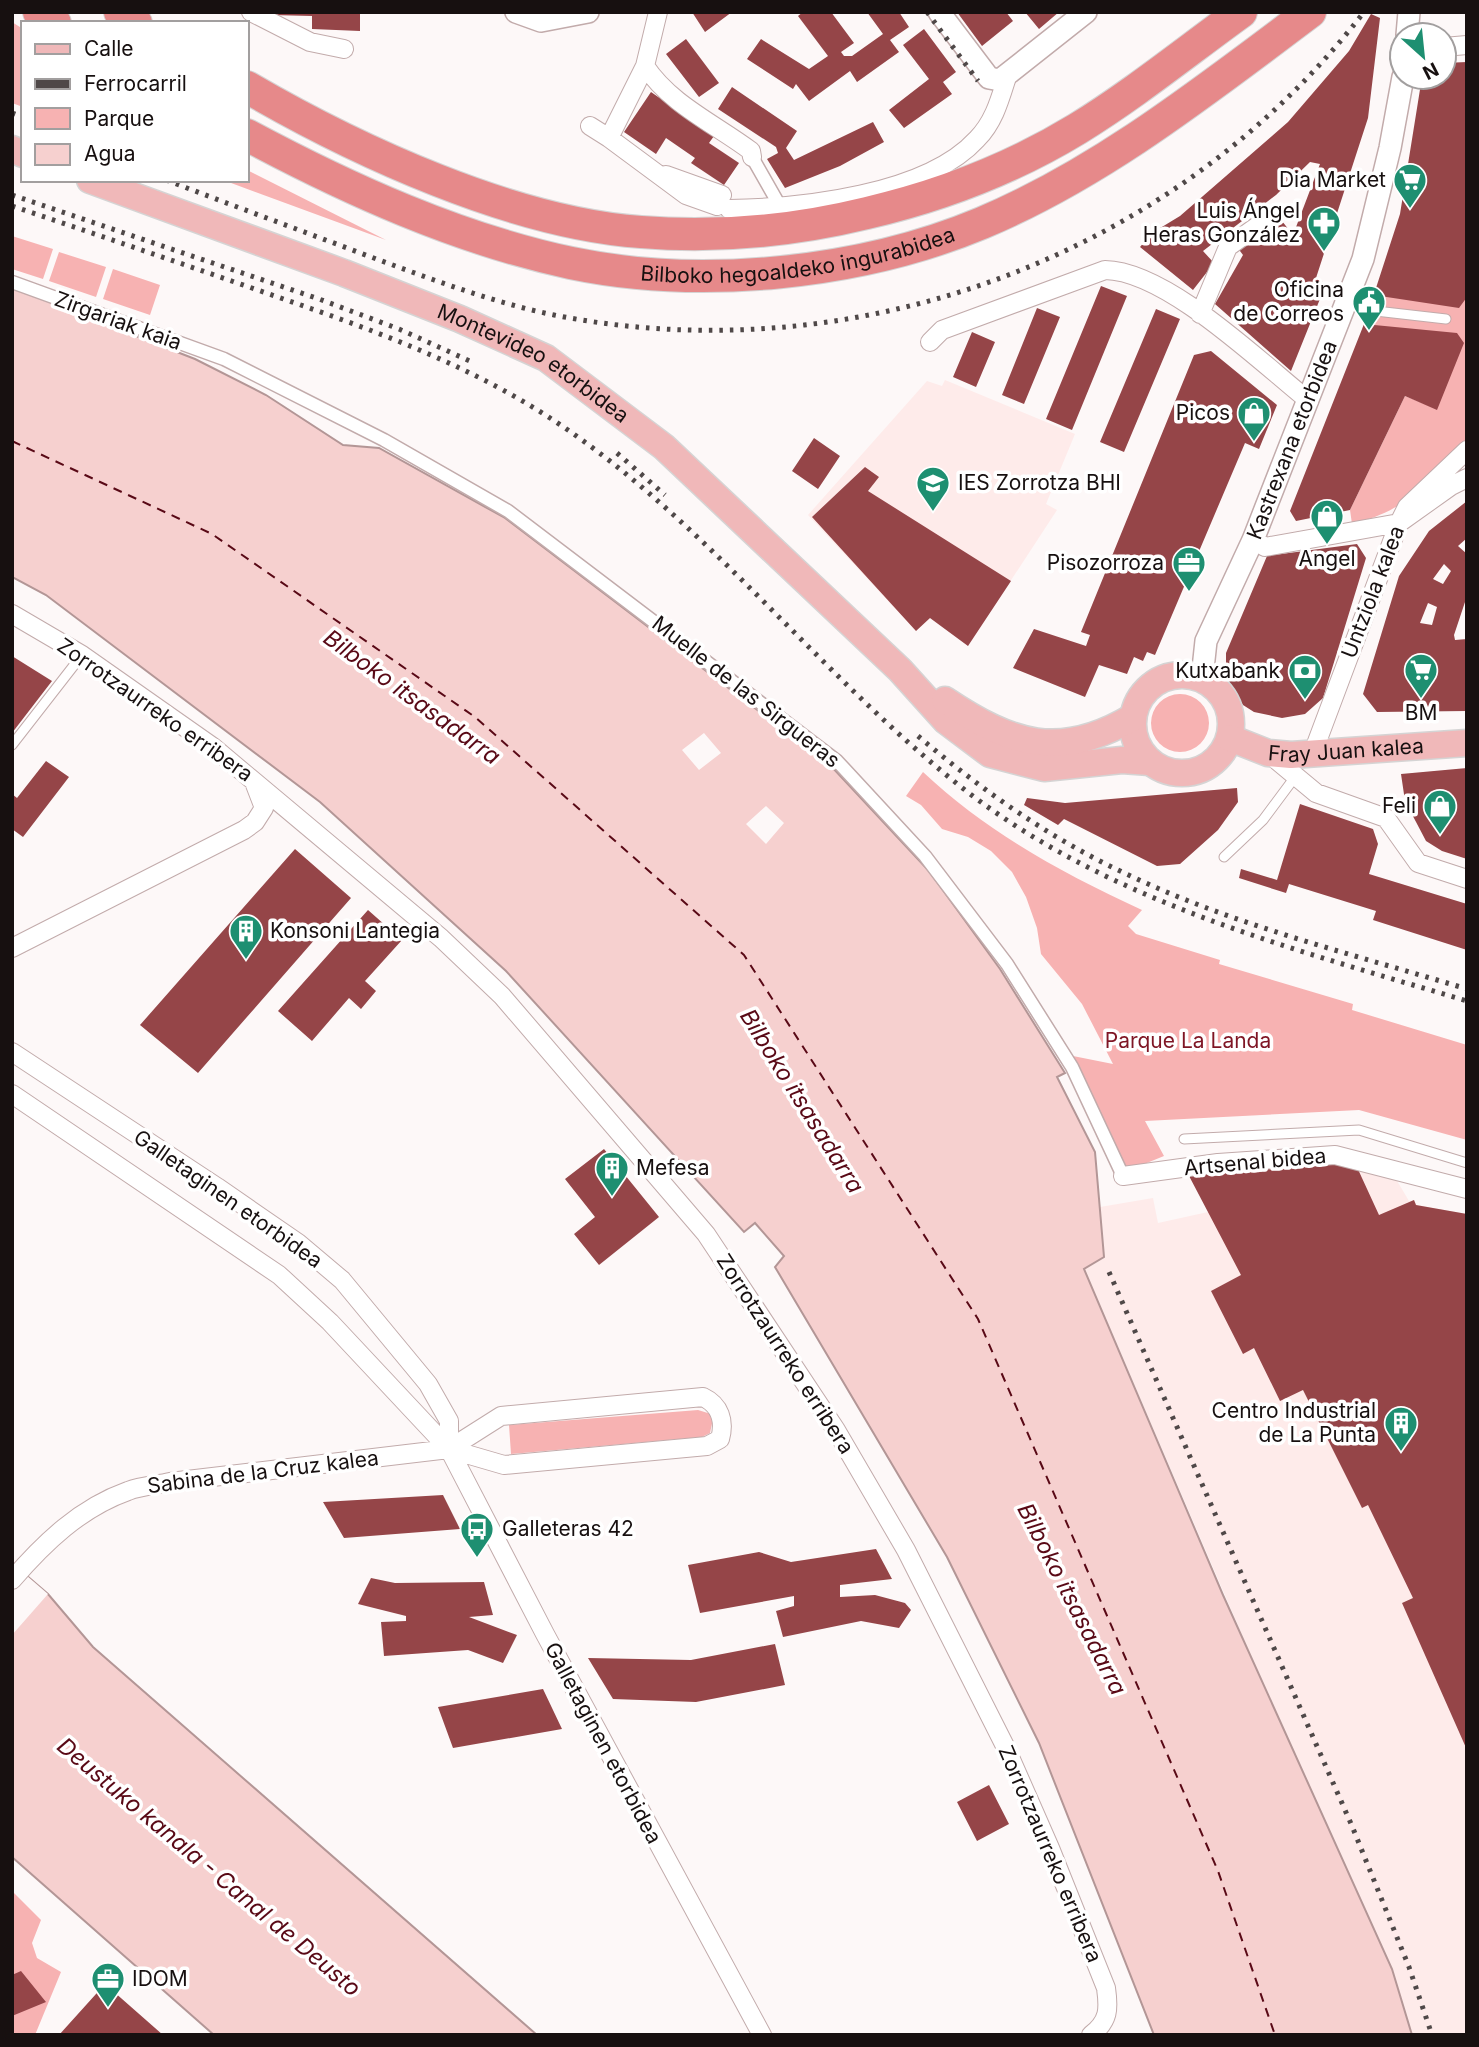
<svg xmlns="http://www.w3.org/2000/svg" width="1479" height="2047" viewBox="0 0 1479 2047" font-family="Inter,sans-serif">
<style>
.built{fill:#feebea}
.green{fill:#f7b2b2}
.water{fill:#f6d0cf;stroke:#b39696;stroke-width:2}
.pier{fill:#fdf8f8}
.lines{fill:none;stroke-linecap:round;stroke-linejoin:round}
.ferry{stroke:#590916;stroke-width:2;stroke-dasharray:9 7;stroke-linecap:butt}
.building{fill:#954548;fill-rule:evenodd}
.service-casing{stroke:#c2abab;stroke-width:11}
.pedestrian-casing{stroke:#c2abab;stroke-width:15}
.minor-casing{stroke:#c2abab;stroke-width:20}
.tertiary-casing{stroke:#c2abab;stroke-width:24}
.primary-casing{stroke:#d5d4d4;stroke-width:29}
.motorway-casing{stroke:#d5d4d4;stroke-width:34}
.service{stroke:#fff;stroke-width:9}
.pedestrian{stroke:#fff;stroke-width:12}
.minor{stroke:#fff;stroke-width:18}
.tertiary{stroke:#fff;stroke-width:21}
.primary{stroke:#f0b8b9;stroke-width:26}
.motorway{stroke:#e6898a;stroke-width:32}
.rail{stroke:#4f4848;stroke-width:5;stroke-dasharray:3.5 7;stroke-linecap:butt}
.labels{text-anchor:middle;stroke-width:7;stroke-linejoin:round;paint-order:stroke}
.poi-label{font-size:21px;fill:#171010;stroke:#fff;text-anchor:end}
.street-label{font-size:21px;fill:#171010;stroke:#fff}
.park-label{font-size:21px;fill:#7f1625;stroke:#fff}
.water-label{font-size:23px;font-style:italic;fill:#590916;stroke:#fff}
</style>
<rect width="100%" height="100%" fill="#fdf8f8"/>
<path class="built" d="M945,380L1075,434L1046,504L1057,510L968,646L930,618L916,631L808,515L927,381L942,386Z
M1334,1160L1393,1174L1409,1201L1414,1200L1417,1205L1467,1214V2035H1412L1392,1969L1286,1737L1084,1268L1104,1256L1100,1207L1153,1198L1158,1223L1208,1212Z"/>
<path class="green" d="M12,22L23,29V107L12,103Z
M247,170L386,240L223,180H247Z
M12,236L53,249L43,279L12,269Z
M59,252L106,267L96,297L49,281Z
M113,269L160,285L150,315L103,299Z
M1376,288L1381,296L1467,297V441C1428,482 1409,510 1352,524L1350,510L1405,396L1437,409L1364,324Z
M1151 723a29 29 0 1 1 58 0a29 29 0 1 1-58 0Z
M923,772C988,833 1062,873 1142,910L1128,926L1136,934L1220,960L1219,964L1353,1004L1352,1010L1467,1045V1140L1359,1110L1145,1121L1164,1156L1127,1171L1071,1059L1073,1056L1113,1064L1082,1004L1041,954L1037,928L1026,897L1012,872L991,851L968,837L942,829L921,805L906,796Z
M698,1410L711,1414L713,1419L710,1433L702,1437L511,1454L509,1425Z
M12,1891L41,1920L32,1943L37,1958L61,1972L35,2035H12Z"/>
<path class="water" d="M12,282L64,308L195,359L266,395L343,445L379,448L505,518L831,766L929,871L1000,969L1065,1073L1057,1077L1095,1152L1104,1257L1084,1269L1223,1595L1392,1969L1412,2035H1154L1039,1743L947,1557L775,1267L784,1256L755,1223L744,1232L506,971L320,802L46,595L12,577Z
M12,1563L48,1594L93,1647L537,2035H214L12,1857Z"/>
<path class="pier" d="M704,733L721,753L699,770L682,750Z
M766,806L784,823L766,844L746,824Z
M12,1563L48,1594L12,1635Z"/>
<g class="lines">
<path class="ferry" d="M12,441L212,534L475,717L744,955L978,1319L1218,1871L1275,2035"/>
</g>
<path class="building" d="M271,12H360V31L312,29V16L271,15Z
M692,12H732L705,32Z
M803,12H831L854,43L841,52L844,56H852L883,34L867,12H899L909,27L890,40L899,52L857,82L850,71L809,101L796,84L793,89L747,59L761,39L809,69L828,56L798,16Z
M957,12H1006L1013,21L982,46Z
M1025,12H1059L1039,29Z
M1371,14L1380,18L1368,118L1316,278L1326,284L1291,371L1215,304L1243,255L1237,247L1278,216L1293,235L1320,164L1310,162L1276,195L1203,251L1214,263L1193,290L1140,247L1152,233L1180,216L1288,122L1349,51Z
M924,29L956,72L943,82L952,94L904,128L889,110L929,79L903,45Z
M686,39L719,83L699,97L666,54Z
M1467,62V297L1459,308L1380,296L1376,288L1400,214L1422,77H1444V63Z
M732,87L797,131L786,148L794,160L873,122L884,142L840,166L785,188L767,159L778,153L776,147L718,109Z
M651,92L714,136L709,143L739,163L724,185L691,163L695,158L666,138L656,154L624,132Z
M1101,286L1127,296L1072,430L1046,419Z
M1037,308L1060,317L1024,404L1002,395Z
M1156,309L1180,319L1124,452L1100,442Z
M1364,324L1457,333L1464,343L1437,410L1405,396L1350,510L1296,521L1290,511Z
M972,332L995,342L976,387L953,377Z
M1211,351L1277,405L1259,449L1245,443L1155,655L1147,652L1143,661L1134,657L1127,674L1099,665L1085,697L1013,668L1034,629L1086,646L1090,635L1081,632L1194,355Z
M814,438L840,456L818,489L792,471Z
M865,467L879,477L868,491L1011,581L968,646L930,618L916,631L812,517Z
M1467,501V538L1458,546L1467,554V596L1454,635L1455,640L1467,639V711L1377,712L1363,694L1399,576L1429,531ZM1444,564L1451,571L1443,584L1433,579ZM1428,603L1437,607L1432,625L1420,623Z
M1357,544L1366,558L1323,698L1305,714L1282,718L1254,712L1243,705L1230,685L1226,670V653L1267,556Z
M12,656L52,681L12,733Z
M46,761L69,777L23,837L12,829V794L17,798Z
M1467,768V859L1442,851L1426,841L1405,801L1401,774Z
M1237,788L1238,802L1218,830L1180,864L1157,866L1064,819L1058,825L1024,805L1027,798L1065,803Z
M1300,804L1373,829L1378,844L1369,874L1467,904V950L1373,920L1376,911L1289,884L1286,893L1239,878L1241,869L1277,880Z
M295,849L351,898L198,1073L140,1025Z
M368,910L402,940L365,981L376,991L361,1009L349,998L312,1041L278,1011Z
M604,1149L659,1217L599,1265L574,1234L595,1217L565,1179Z
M1334,1160L1356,1165L1379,1215L1414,1200L1416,1205L1467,1214V1750L1402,1603L1413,1598L1368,1505L1362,1508L1303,1390L1280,1401L1254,1348L1243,1354L1211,1291L1241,1275L1188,1174Z
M443,1495L460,1529L344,1538L323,1502Z
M876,1549L892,1579L840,1585V1597L875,1595L905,1603L911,1610L899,1628L861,1621L783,1637L776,1611L794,1606V1596L700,1613L688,1565L759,1552L791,1562Z
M371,1578L395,1583L484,1582L493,1615L469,1617L517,1635L503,1663L468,1650L384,1656L381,1622L406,1621V1616L358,1604Z
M775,1644L785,1685L696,1702L613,1699L588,1658L691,1660Z
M543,1689L562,1729L453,1748L438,1707Z
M989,1785L1009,1824L977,1841L957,1802Z
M21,1971L46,2002L12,2016V1975Z
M105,1984L163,2035H59Z"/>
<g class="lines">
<defs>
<path id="service" d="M1347,304L1367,310L1446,319
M12,745L82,655
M1224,857L1263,820L1295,777
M1184,1139L1359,1130L1467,1163"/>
<path id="pedestrian" d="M752,157L781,208
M12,282L224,359L384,440L508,511L837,761L925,856L1007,964L1072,1067L1123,1176"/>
<path id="minor" d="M251,12L310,42L344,49
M658,12L645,66L609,138L686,195L717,206
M1444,47L1467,45
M645,66C670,104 715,124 751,151L752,157
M590,126L609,138
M666,175L722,195
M729,209C801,208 926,195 977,139C994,122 1000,99 1007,77
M1200,314L1228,247L1263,222
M930,342L942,330L1105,270C1167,271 1260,362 1309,401
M1253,540L1265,547L1399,523L1451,486L1467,478
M12,614L82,655L213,747L441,938L502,996L706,1234L836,1430L906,1550L1006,1748L1050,1848L1106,1988C1109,2009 1109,2021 1091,2035
M1268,753L1316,793L1386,818L1418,863L1467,879
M1312,755L1399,523L1407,507L1467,450
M12,948L244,830L255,822L264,808L254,782
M12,1052L217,1187L298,1243L342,1280L428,1384L449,1421V1449
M12,1094L279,1275L330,1322L449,1449L545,1634L762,2035
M1123,1176L1218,1163L1335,1155L1467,1189
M12,1580C44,1543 80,1508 128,1491C141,1486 157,1485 170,1482L449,1449L504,1465L707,1446L720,1439C725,1421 720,1405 703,1397L501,1416L449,1449"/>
<g id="tertiary">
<path d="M516,12L541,21L588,12"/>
<path d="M939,12L989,78L1000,80L1086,12"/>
<path d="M1407,35L1409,12"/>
<path id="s1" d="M1202,678L1206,641L1253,540L1363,259L1390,148L1403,77"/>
</g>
<g id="primary">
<path d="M12,149L23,154"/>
<path id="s2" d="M90,180L344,273L460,319L546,358L664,447L900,670L946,721L990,754L1044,768L1122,760L1150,762"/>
<circle cx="1182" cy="724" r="49"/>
<path d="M945,700C1011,744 1060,761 1133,717"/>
<path id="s3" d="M1230,738L1268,753L1291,755L1467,743"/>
</g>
<g id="motorway">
<path d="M39,12L55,23"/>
<path d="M120,12L136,23"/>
<path d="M247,87C357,151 513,223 641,232C717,238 793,231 867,213C940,196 1013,168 1077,129C1134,94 1187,51 1241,12"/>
<path id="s4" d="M247,135C348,189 458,239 571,263C701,290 860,274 982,223C1101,173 1207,89 1310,12"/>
</g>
</defs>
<use href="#service" class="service-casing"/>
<use href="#pedestrian" class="pedestrian-casing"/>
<use href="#minor" class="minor-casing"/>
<use href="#tertiary" class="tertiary-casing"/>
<use href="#primary" class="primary-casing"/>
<use href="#motorway" class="motorway-casing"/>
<use href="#service" class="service"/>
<use href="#pedestrian" class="pedestrian"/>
<use href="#minor" class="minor"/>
<use href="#tertiary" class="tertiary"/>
<use href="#primary" class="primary"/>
<use href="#motorway" class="motorway"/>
<path class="rail" d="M927,12L978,81
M12,113L23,117
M166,180C234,206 302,231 371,257C431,279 491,302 554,315C856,375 1176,256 1364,12
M12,195L319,299L399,329L472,362
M12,206C98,235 183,264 269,294C365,327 461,361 547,416C700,515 810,664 950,778C1098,900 1287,947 1467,1001
M617,453L665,495
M918,736C984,792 1055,842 1135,878C1240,927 1356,955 1467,989
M1109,1272L1352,1826L1409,1967L1432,2035"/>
</g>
<defs>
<symbol id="supermarket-pin" viewBox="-11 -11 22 30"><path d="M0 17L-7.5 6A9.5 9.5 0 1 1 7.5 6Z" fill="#1e8f71" stroke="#fff"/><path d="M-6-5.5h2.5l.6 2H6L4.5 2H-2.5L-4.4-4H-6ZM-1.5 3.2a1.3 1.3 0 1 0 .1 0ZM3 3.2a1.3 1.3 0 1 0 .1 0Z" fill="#fff"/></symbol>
<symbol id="pharmacy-pin" viewBox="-11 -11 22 30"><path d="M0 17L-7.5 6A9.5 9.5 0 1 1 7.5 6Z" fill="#1e8f71" stroke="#fff"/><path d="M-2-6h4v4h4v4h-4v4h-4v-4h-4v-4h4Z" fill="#fff"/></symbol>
<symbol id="civic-pin" viewBox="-11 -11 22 30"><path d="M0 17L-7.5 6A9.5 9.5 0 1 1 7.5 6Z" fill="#1e8f71" stroke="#fff"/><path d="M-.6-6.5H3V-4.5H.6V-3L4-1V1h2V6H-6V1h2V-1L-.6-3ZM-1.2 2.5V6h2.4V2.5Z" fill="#fff"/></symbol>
<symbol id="shop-pin" viewBox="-11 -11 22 30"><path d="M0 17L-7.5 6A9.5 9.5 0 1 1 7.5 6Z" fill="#1e8f71" stroke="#fff"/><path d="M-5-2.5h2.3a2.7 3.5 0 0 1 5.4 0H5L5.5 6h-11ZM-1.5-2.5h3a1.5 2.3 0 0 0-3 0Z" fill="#fff"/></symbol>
<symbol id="school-pin" viewBox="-11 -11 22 30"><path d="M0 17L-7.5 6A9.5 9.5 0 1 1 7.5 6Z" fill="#1e8f71" stroke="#fff"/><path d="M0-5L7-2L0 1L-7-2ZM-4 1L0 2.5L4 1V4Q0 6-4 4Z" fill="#fff"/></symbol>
<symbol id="office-pin" viewBox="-11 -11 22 30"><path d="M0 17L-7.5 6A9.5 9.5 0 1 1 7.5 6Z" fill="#1e8f71" stroke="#fff"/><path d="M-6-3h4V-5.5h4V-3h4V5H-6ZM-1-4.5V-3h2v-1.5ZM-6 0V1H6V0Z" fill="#fff"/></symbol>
<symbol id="bank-pin" viewBox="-11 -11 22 30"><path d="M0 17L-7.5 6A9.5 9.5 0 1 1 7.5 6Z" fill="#1e8f71" stroke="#fff"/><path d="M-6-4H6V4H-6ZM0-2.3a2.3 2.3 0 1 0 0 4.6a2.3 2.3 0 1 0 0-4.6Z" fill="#fff"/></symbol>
<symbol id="building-pin" viewBox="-11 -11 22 30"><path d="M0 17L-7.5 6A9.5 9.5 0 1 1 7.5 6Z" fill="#1e8f71" stroke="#fff"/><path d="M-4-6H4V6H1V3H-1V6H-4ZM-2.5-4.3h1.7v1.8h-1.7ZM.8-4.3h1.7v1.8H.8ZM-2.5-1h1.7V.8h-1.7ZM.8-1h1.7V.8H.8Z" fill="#fff"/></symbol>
<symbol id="bus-pin" viewBox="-11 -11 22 30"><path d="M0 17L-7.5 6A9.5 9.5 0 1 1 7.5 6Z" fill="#1e8f71" stroke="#fff"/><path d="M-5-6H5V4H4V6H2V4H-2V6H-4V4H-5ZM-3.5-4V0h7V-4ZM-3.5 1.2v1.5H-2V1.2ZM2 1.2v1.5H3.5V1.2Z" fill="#fff"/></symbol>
</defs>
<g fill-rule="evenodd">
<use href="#supermarket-pin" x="1391" y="161" width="38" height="52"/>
<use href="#pharmacy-pin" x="1305" y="204" width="38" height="52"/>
<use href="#civic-pin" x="1350" y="283" width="38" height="52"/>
<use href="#shop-pin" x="1235" y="394" width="38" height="52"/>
<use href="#school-pin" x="914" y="464" width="38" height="52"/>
<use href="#shop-pin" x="1308" y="497" width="38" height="52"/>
<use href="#office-pin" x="1170" y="544" width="38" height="52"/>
<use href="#supermarket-pin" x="1402" y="651" width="38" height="52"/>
<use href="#bank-pin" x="1286" y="652" width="38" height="52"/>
<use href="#shop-pin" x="1421" y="787" width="38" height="52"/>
<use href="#building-pin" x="227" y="912" width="38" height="52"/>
<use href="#building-pin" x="593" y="1149" width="38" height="52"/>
<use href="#building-pin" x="1382" y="1404" width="38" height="52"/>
<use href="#bus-pin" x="458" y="1510" width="38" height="52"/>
<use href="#office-pin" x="89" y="1960" width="38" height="52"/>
</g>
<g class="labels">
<g class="poi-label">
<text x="1386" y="187">Dia Market</text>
<text x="1300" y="218">Luis Ángel<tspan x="1300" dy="24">Heras González</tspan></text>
<text x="1344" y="297">Oficina<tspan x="1344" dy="24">de Correos</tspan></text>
<text x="1230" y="420">Picos</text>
<text x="958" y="490" text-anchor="start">IES Zorrotza BHI</text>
<text x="1327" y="566" text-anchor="middle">Angel</text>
<text x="1164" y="570">Pisozorroza</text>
<text x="1280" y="678">Kutxabank</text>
<text x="1421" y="720" text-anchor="middle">BM</text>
<text x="1416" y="813">Feli</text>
<text x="270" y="938" text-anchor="start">Konsoni Lantegia</text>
<text x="636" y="1175" text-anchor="start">Mefesa</text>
<text x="1376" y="1418">Centro Industrial<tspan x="1376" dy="24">de La Punta</tspan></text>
<text x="502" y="1536" text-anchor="start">Galleteras 42</text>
<text x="132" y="1986" text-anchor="start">IDOM</text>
</g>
<g class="street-label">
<text dy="7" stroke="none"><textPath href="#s4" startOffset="579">Bilboko hegoaldeko ingurabidea</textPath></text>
<text transform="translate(118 321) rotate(20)" y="7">Zirgariak kaia</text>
<text dy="7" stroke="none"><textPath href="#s2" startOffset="481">Montevideo etorbidea</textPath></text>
<text dy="7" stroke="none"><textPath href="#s1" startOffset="256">Kastrexana etorbidea</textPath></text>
<text transform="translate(1373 592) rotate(-69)" y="7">Untziola kalea</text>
<text transform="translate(746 692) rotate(38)" y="7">Muelle de las Sirgueras</text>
<text transform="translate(155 710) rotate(35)" y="7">Zorrotzaurreko erribera</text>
<text dy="7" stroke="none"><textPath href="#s3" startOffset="119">Fray Juan kalea</textPath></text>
<text transform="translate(1255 1162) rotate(-5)" y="7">Artsenal bidea</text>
<text transform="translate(228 1199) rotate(35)" y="7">Galletaginen etorbidea</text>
<text transform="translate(785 1354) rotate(57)" y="7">Zorrotzaurreko erribera</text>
<text transform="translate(263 1472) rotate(-7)" y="7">Sabina de la Cruz kalea</text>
<text transform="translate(603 1743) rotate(62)" y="7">Galletaginen etorbidea</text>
<text transform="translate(1050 1854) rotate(67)" y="7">Zorrotzaurreko erribera</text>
</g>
<g class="park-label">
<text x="1188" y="1048">Parque La Landa</text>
</g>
<g class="water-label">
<text transform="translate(412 697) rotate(36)" y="8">Bilboko itsasadarra</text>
<text transform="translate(802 1101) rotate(58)" y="8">Bilboko itsasadarra</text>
<text transform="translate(1072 1599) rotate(63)" y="8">Bilboko itsasadarra</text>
<text transform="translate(209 1867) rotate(40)" y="8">Deustuko kanala - Canal de Deusto</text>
</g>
</g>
<rect width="1479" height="2047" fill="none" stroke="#171010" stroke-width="28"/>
<rect x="21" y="21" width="228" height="161" fill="#ffffff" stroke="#a29f9f" stroke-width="2"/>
<rect x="35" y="44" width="35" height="10" fill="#f0b8b9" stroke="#a29f9f" stroke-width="2"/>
<text x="84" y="56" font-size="21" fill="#171010">Calle</text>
<rect x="35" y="79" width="35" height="10" fill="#4f4848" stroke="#a29f9f" stroke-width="2"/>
<text x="84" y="91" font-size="21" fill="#171010">Ferrocarril</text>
<rect x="35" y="108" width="35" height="21" fill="#f7b2b2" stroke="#a29f9f" stroke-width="2"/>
<text x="84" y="126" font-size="21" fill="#171010">Parque</text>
<rect x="35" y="144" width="35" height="21" fill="#f6d0cf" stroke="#a29f9f" stroke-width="2"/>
<text x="84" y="161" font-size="21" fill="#171010">Agua</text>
<g transform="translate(1423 56) rotate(153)"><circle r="33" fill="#ffffff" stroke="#a29f9f" stroke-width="2"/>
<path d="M0-5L12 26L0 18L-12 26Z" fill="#1e8f71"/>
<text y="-10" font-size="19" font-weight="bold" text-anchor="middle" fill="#171010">N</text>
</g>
</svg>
